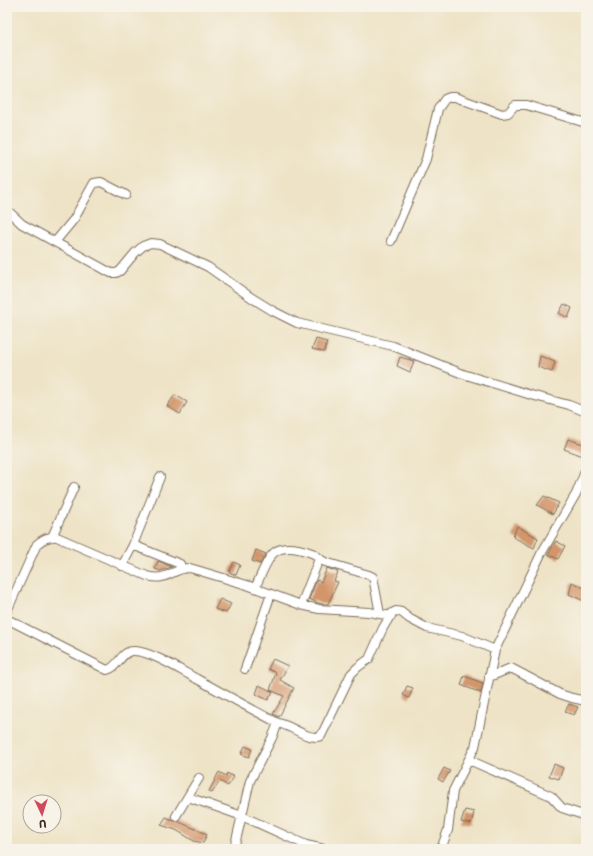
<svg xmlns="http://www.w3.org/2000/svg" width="593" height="856" viewBox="0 0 593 856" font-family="'Shantell Sans',sans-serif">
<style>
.building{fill:#d3956b}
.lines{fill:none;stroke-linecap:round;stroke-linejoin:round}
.minor-casing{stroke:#7a6b59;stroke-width:10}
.minor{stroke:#fff;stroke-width:8}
</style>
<rect width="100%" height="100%" fill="#f7f3e8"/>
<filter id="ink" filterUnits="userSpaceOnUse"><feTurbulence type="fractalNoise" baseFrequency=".025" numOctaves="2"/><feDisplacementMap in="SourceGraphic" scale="8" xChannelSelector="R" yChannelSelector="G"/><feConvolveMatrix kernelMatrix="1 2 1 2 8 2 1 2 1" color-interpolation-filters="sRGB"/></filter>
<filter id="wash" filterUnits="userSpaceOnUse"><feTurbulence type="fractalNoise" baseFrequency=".012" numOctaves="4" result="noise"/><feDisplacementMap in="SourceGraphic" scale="16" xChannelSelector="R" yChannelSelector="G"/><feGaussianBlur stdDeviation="0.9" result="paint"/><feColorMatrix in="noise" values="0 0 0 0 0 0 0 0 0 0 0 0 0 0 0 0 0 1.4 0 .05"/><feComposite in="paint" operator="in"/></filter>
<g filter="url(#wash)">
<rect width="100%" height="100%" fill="#eee3c6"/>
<g id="blocks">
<path class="building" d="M564,304L572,308L568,318L559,313Z
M316,339L327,342L324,352L312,349Z
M540,356L555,362L552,372L538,367Z
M400,357L414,361L410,372L397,366Z
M175,395L187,402L180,414L167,406Z
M568,439L586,445L583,456L564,449Z
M544,496L559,503L553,514L537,505Z
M517,526L538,538L534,548L513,537Z
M556,541L565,546L558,559L548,554Z
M256,550L266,554L260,564L252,561Z
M158,561L172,567H171L164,570H162L161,571L155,569Z
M234,562L240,565L236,575L229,572Z
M327,568L338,572L334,581L338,582L328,604H321L309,599L317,580L321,582Z
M572,582L586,589V602L569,594Z
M220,599L231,604L226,613L215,609Z
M273,659L288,666L280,680L294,688L279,717L273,714L284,696L270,690L276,673L268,669Z
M464,676L483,683L481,693L461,685Z
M259,685L273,692L268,700L256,694Z
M407,686L413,688L409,698L403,695Z
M569,704L578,707L574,715L565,712Z
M245,746L252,749L249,757L241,754Z
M554,764L563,768L559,779L549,776Z
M444,768L450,771L443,782L438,779Z
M219,772L226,776L227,773L234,777L228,786L220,781L212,793L209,791Z
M465,810L474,812L471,824L461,822Z
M166,817L174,821H177L207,834L203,843L194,841L176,830L161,825Z"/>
</g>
</g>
<g filter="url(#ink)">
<use href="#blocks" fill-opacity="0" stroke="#7a6b59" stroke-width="1"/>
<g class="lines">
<defs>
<path id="minor" d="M7,210L22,224L111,273H116L120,271L135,253L143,246L151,243L160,244L208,267L252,298L273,311L297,323L393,346L463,374L531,395L569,405L586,412
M391,241L426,159L438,109L445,99L450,97H455L502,114L508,113L515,105H526L586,123
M55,242L74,219L94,183L101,182L126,195
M52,537L74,487
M133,545L160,477
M122,566L133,545L180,564L181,568
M255,588C259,580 268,556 275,552C284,545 301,549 312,553C317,555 319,559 325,562L369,575L373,577L380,614
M301,605L319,559
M7,611L37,544C43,539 49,536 57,537L147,576C168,582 172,568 190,568L247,585L301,605L319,609L369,612L391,616
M7,619L107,670C118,668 121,651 133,651C149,650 182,671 197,679C224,694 251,709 278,723
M245,669L271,594
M489,677L511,668L560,694L572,698L586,701
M469,760L551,796L562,808L586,816
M188,797L242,816L306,845L324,849
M176,816L199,778
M234,849L250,781L272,738L278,723C291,725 308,741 321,736L351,674L358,667L369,659L383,628L392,613L396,611L401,612L410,619L427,628L462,636L495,650
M441,849L448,830L453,791L475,747L495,650L541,554L576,494L586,469"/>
</defs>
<use href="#minor" class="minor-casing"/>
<use href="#minor" class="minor"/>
</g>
</g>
<rect width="593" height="856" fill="none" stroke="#f7f3e8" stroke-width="24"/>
<g transform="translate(42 814) rotate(176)"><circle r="19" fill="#f7f3e8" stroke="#aca397"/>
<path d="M0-3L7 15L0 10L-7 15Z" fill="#d1495b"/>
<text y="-6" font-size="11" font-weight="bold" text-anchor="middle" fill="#3b2a1e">U</text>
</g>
</svg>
